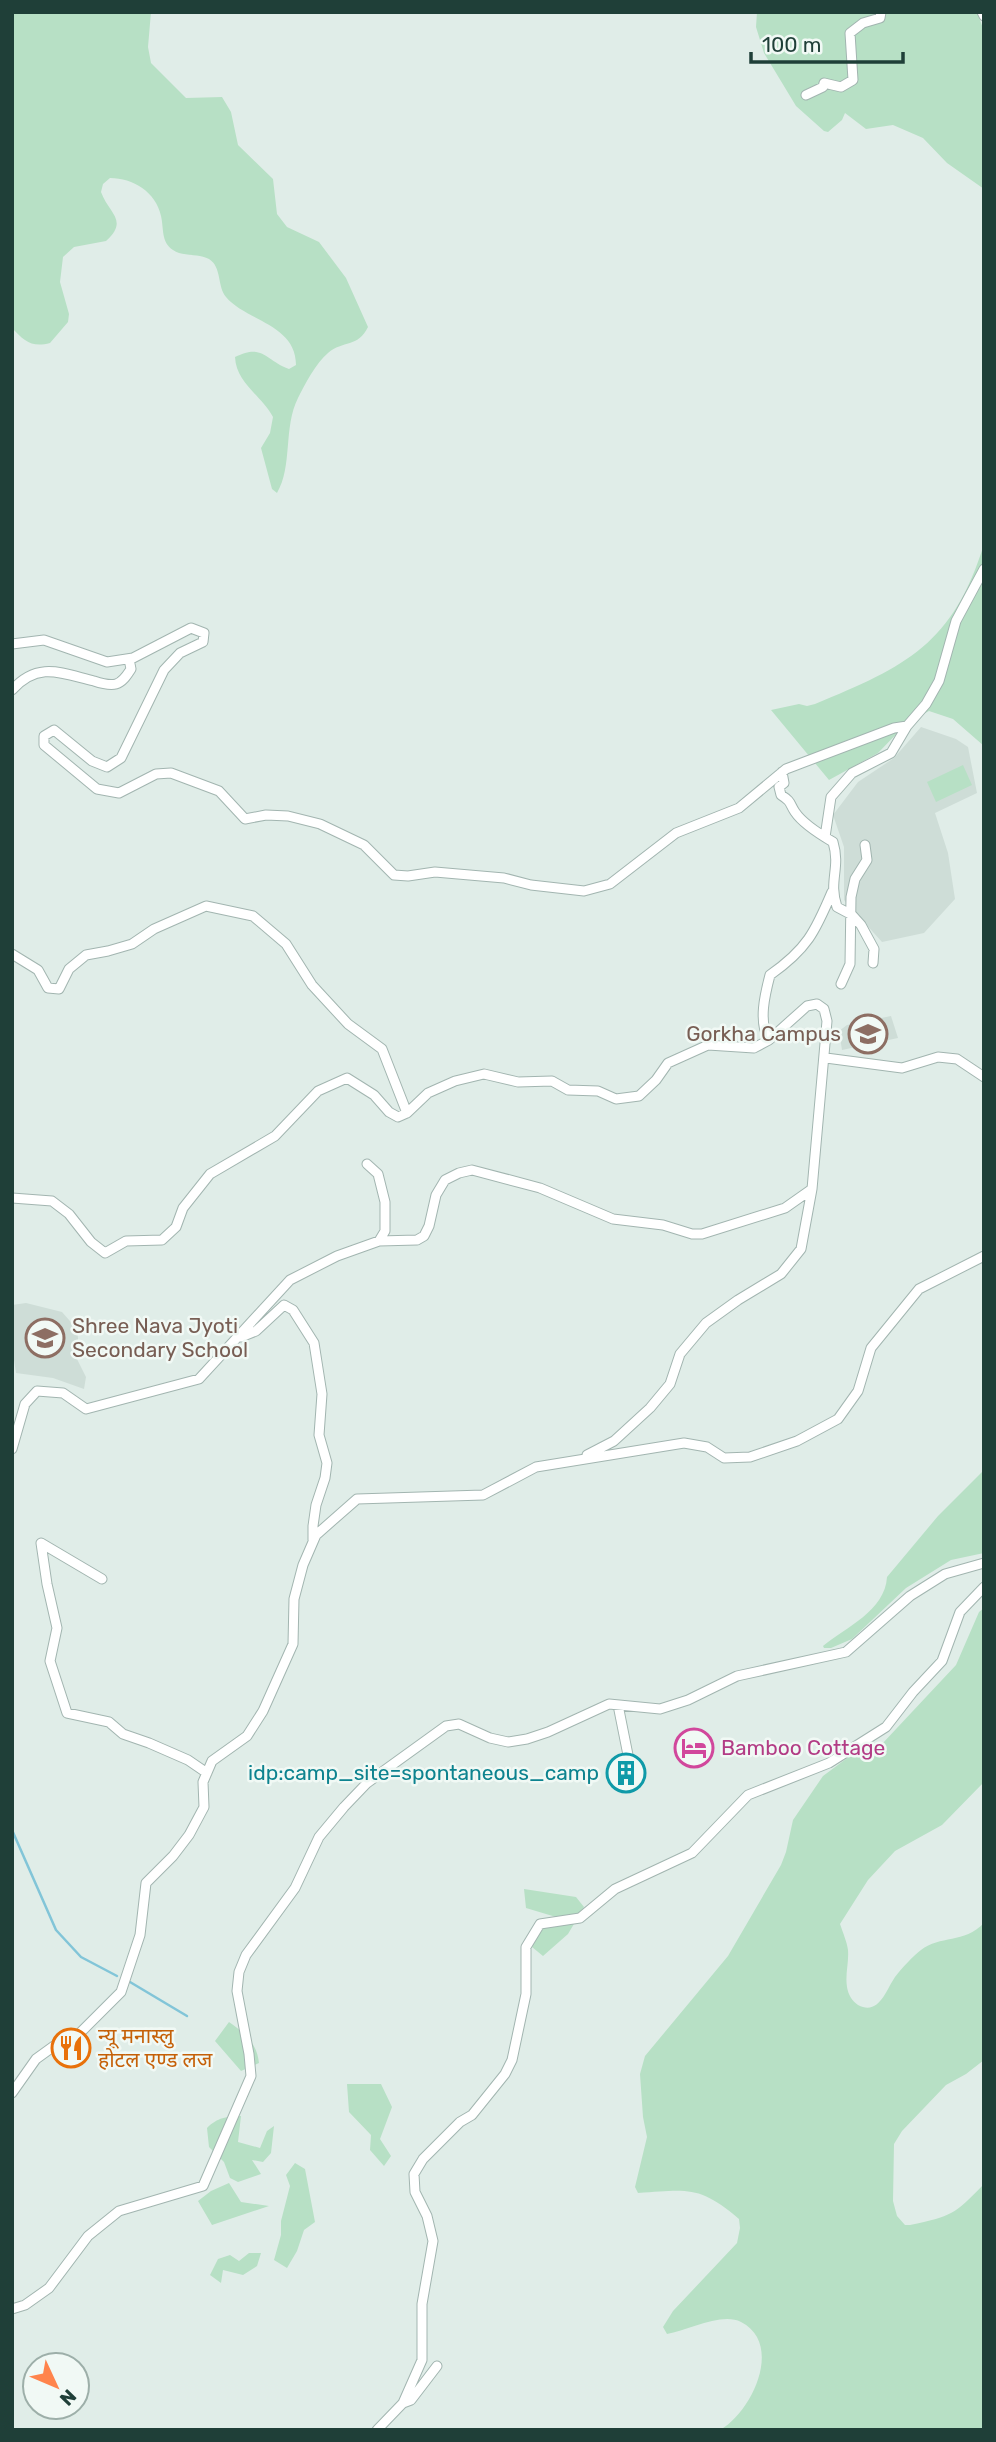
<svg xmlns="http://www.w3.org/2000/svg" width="996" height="2442" viewBox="0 0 996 2442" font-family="Rubik,'Noto Sans Devanagari',sans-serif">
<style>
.built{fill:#ceddd7}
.green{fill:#b7e0c5}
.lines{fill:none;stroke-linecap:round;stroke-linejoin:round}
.stream{stroke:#82c5d8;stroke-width:2.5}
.minor-casing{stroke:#a2b5b0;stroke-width:11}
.minor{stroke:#fff;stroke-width:9}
.labels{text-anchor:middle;stroke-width:5;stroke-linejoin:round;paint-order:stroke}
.education-label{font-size:21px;fill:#785e54;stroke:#f1f9f5;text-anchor:end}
.hotel-label{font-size:21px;fill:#b23c85;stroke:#f1f9f5;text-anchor:start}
.culture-label{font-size:21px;fill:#0d838f;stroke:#f1f9f5;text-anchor:end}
.food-label{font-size:21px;fill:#c56008;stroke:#f1f9f5;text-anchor:start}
</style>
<rect width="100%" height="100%" fill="#e0ede8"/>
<path class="built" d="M921,727L956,739L968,747L977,793L935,813L948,853L955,899L924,933L882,942L844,900V847L833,815L858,782L894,758Z
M891,1016L898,1038L842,1050L839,1031L847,1025Z
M26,1303L62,1312L77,1329L79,1348L77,1359L86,1377L84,1389L53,1378L16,1373L12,1347V1305Z"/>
<path class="green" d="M12,12H151L148,47L151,63L186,98L222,97L231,112L238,145L273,179L277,214L287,227L319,242L346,278L368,327C358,348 343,340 328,353C316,363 305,384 298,398C283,428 293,466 277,493L272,489L261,448L270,433L273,417C262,396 236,383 235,357C263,343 265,360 289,369L296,365C296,324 246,321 226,297C217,287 222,267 209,259C198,253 183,257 173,250C161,242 164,229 161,216C156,192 133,178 110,178L103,184L101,192C109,214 129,220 106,241L74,247L63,257L60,282L69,314L68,322L50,343C32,348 24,341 12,328Z
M757,12H977L984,31V189L947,163L923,138L893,125L866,129L845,113L842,120L828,132L824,131L796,106L764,53L756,27Z
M984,544V746L953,719L929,711L908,722L878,753L829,780L771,710L799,704L807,706L815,704C907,666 953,644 984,544Z
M963,765L972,785L936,802L927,782Z
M984,1470V1553L951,1560L906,1588L852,1639L831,1648H824L823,1646C846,1627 885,1611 887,1577L938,1516Z
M984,1608V1782L942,1825L895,1851L868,1880L840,1924C843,1933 847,1942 848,1950C849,1963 845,1974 847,1987C848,1994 852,2001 858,2005C879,2016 886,1990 895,1977C902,1968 913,1956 921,1950C940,1935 964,1944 984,1923V2060L966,2074L946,2085L902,2131L894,2144L893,2201L897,2216L905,2225H910C952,2216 954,2215 984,2184V2430H720C752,2412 784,2344 741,2322C721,2312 688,2331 667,2334L663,2327L673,2311L737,2243L740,2228L739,2219C699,2185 688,2190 638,2193L635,2187L647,2137L643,2117L640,2074L645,2056L728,1956L781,1865L786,1852L793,1820L823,1776L850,1756L882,1744L956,1665L979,1612Z
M524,1889L576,1897L584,1907L568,1934L543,1956L532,1947L538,1931L547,1926L556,1917L526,1908Z
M229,2022C245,2033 257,2043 259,2063L241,2071L215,2041Z
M347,2084H381L392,2107L380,2139L391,2156L384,2166L370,2150L371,2135L349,2112Z
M241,2116L238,2142L260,2148L267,2131L274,2126L271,2153L263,2162L252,2160L261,2174L238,2182L230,2178L224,2162L209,2147L207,2128C218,2117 226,2117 241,2116Z
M295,2163L305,2169L315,2222L304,2230L297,2251L287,2268L274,2260L281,2235V2221L290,2186L286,2175Z
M229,2183L241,2202L269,2206L212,2225L198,2201L211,2191Z
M249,2253H261L257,2266L243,2275L223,2270L221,2283L210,2275L218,2259L230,2255L239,2261Z"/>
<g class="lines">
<path class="stream" d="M12,1830L56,1930L81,1957L117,1976
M130,1982L187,2016"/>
<defs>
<path id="minor" d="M982,12L984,16
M806,95L823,87L824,83L841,87L853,80L850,33L863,23L880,18L881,12
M12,644L44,640L107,662L133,658L191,628L204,633L203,642L180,653L164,670L121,758L107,767L92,761L54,730L44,736V745L97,789L119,793L156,774L171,773L219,791L245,819L266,815L288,816L320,824L364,845L394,875L408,876L435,872L504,878L531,885L584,891L610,884L676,833L739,808L786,769L894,728L907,726
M12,690C38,661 61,673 94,681C100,683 109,686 116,684C123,682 127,675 131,669L129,659
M782,772L784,783L779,787L781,795C792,802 789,803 795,812C803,824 821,835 833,842C841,869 828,880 837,907L852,915L861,925L874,949L873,963
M825,837L831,797L852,773L891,753L907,726L926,704L939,681L956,621L984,569
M12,954L38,970L48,988L59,989L69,969L86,955L108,951L132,944L154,929L206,906L253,916L286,944L312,985L348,1024L382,1049L407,1113
M841,984L850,964L851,897L855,879L867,860L865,845
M826,1058L902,1068L938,1057L957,1059L984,1077
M367,1164L378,1174L385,1202V1231L379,1241
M12,1198L52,1201L69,1214L91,1242L105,1253L126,1241L162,1240L176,1227L183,1208L210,1174L275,1136L318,1091L347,1078L374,1095L389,1112L398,1117L407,1113L428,1093L455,1081L484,1074L518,1082L552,1081L568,1090L598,1091L616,1099L639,1096L656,1080L668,1063L708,1045L754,1048L769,1040
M241,1337L256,1331L284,1305L293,1310L314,1343L322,1394L319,1435L327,1463L325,1478L316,1505L313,1526V1540
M12,1449L25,1404L37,1391L63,1393L86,1409L199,1379L290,1280L337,1256L379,1241L417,1240L424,1236L429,1226L436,1195L445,1180L459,1173L472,1170L540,1188L613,1219L663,1225L692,1234H702L785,1208L812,1189L827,1021L824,1009L817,1004L807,1006L769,1040C758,1022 765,994 770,975C807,949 815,932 832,892
M587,1455L614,1441L650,1408L670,1384L680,1354L706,1323L738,1300L781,1274L801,1249L812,1189
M102,1579L41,1543L47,1584L57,1628L50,1661L67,1713L109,1722L123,1734L149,1743L188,1760L207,1773
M618,1705L629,1760
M12,2093L36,2059L54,2046L78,2035L121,1992L140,1935L146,1883L173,1856L189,1835L204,1807L203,1782L212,1761L247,1736L263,1711L293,1644L294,1599L303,1565L316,1535L357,1499L483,1495L536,1467L684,1443L707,1447L724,1458L750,1457L797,1441L838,1419L858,1391L871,1348L919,1289L984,1256
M12,2309L25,2305L49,2288L88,2236L119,2211L203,2186L251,2076L249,2054L237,1991L239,1972L246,1955L295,1888L319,1837L344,1807L367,1783L446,1726L459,1724L490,1738L508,1742L527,1739L548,1732L609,1704L660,1709L688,1700L737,1676L846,1652L910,1596L945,1574L984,1563
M403,2403L411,2400L437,2366
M377,2430L403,2403L422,2360V2304L433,2241L427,2216L415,2192L414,2174L423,2159L460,2122L472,2115L505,2074L512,2060L526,1994V1947L540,1924L580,1918L615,1889L692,1853L748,1795L829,1763L886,1727L913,1692L942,1661L960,1612L984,1587"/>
</defs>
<use href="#minor" class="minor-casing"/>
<use href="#minor" class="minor"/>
</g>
<defs>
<symbol id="university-ring" viewBox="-11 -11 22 22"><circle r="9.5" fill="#f1f9f5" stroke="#8d6e63" stroke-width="1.5"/><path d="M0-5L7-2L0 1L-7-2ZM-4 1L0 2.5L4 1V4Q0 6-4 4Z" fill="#8d6e63"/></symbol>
<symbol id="school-ring" viewBox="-11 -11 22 22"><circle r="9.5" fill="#f1f9f5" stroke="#8d6e63" stroke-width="1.5"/><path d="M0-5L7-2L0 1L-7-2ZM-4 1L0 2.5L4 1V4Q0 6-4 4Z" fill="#8d6e63"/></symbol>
<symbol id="hotel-ring" viewBox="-11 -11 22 22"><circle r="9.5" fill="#f1f9f5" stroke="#d1479c" stroke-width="1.5"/><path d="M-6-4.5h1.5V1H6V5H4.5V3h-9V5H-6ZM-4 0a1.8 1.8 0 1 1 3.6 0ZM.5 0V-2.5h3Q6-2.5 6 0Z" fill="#d1479c"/></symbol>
<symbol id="building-ring" viewBox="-11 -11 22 22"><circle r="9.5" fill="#f1f9f5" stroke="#0f9aa8" stroke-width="1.5"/><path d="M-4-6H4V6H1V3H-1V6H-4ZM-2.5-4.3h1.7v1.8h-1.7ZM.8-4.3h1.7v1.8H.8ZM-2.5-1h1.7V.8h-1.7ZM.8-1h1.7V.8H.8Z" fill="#0f9aa8"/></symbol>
<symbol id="restaurant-ring" viewBox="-11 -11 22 22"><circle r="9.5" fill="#f1f9f5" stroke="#e8710a" stroke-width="1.5"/><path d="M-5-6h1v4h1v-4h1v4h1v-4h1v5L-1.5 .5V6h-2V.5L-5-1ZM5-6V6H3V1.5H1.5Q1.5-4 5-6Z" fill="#e8710a"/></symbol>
</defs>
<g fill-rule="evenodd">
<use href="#university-ring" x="846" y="1012" width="44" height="44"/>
<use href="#school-ring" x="23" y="1316" width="44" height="44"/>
<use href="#hotel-ring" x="672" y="1726" width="44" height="44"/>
<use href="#building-ring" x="604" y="1751" width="44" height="44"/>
<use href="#restaurant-ring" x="49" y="2026" width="44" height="44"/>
</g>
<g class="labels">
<g class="education-label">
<text x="841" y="1041">Gorkha Campus</text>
<text x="72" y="1333" text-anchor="start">Shree Nava Jyoti<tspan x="72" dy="24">Secondary School</tspan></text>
</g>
<g class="hotel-label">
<text x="721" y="1755">Bamboo Cottage</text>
</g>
<g class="culture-label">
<text x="599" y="1780">idp:camp_site=spontaneous_camp</text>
</g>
<g class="food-label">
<text x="98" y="2043">न्यू मनास्लु<tspan x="98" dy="24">होटल एण्ड लज</tspan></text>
</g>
</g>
<rect width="996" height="2442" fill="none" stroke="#1f3f38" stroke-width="28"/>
<g transform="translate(56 2386) rotate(134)"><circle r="33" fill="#f1f9f5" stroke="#9dafa9" stroke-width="2"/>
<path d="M0-5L12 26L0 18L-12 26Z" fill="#ff844c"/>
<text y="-10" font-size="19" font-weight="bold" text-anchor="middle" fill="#1f3f38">N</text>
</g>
<path d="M751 52v10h152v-10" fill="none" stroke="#1f3f38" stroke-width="3.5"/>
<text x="762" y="52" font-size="21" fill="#1f3f38" stroke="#f1f9f5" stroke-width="5" paint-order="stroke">100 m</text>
</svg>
